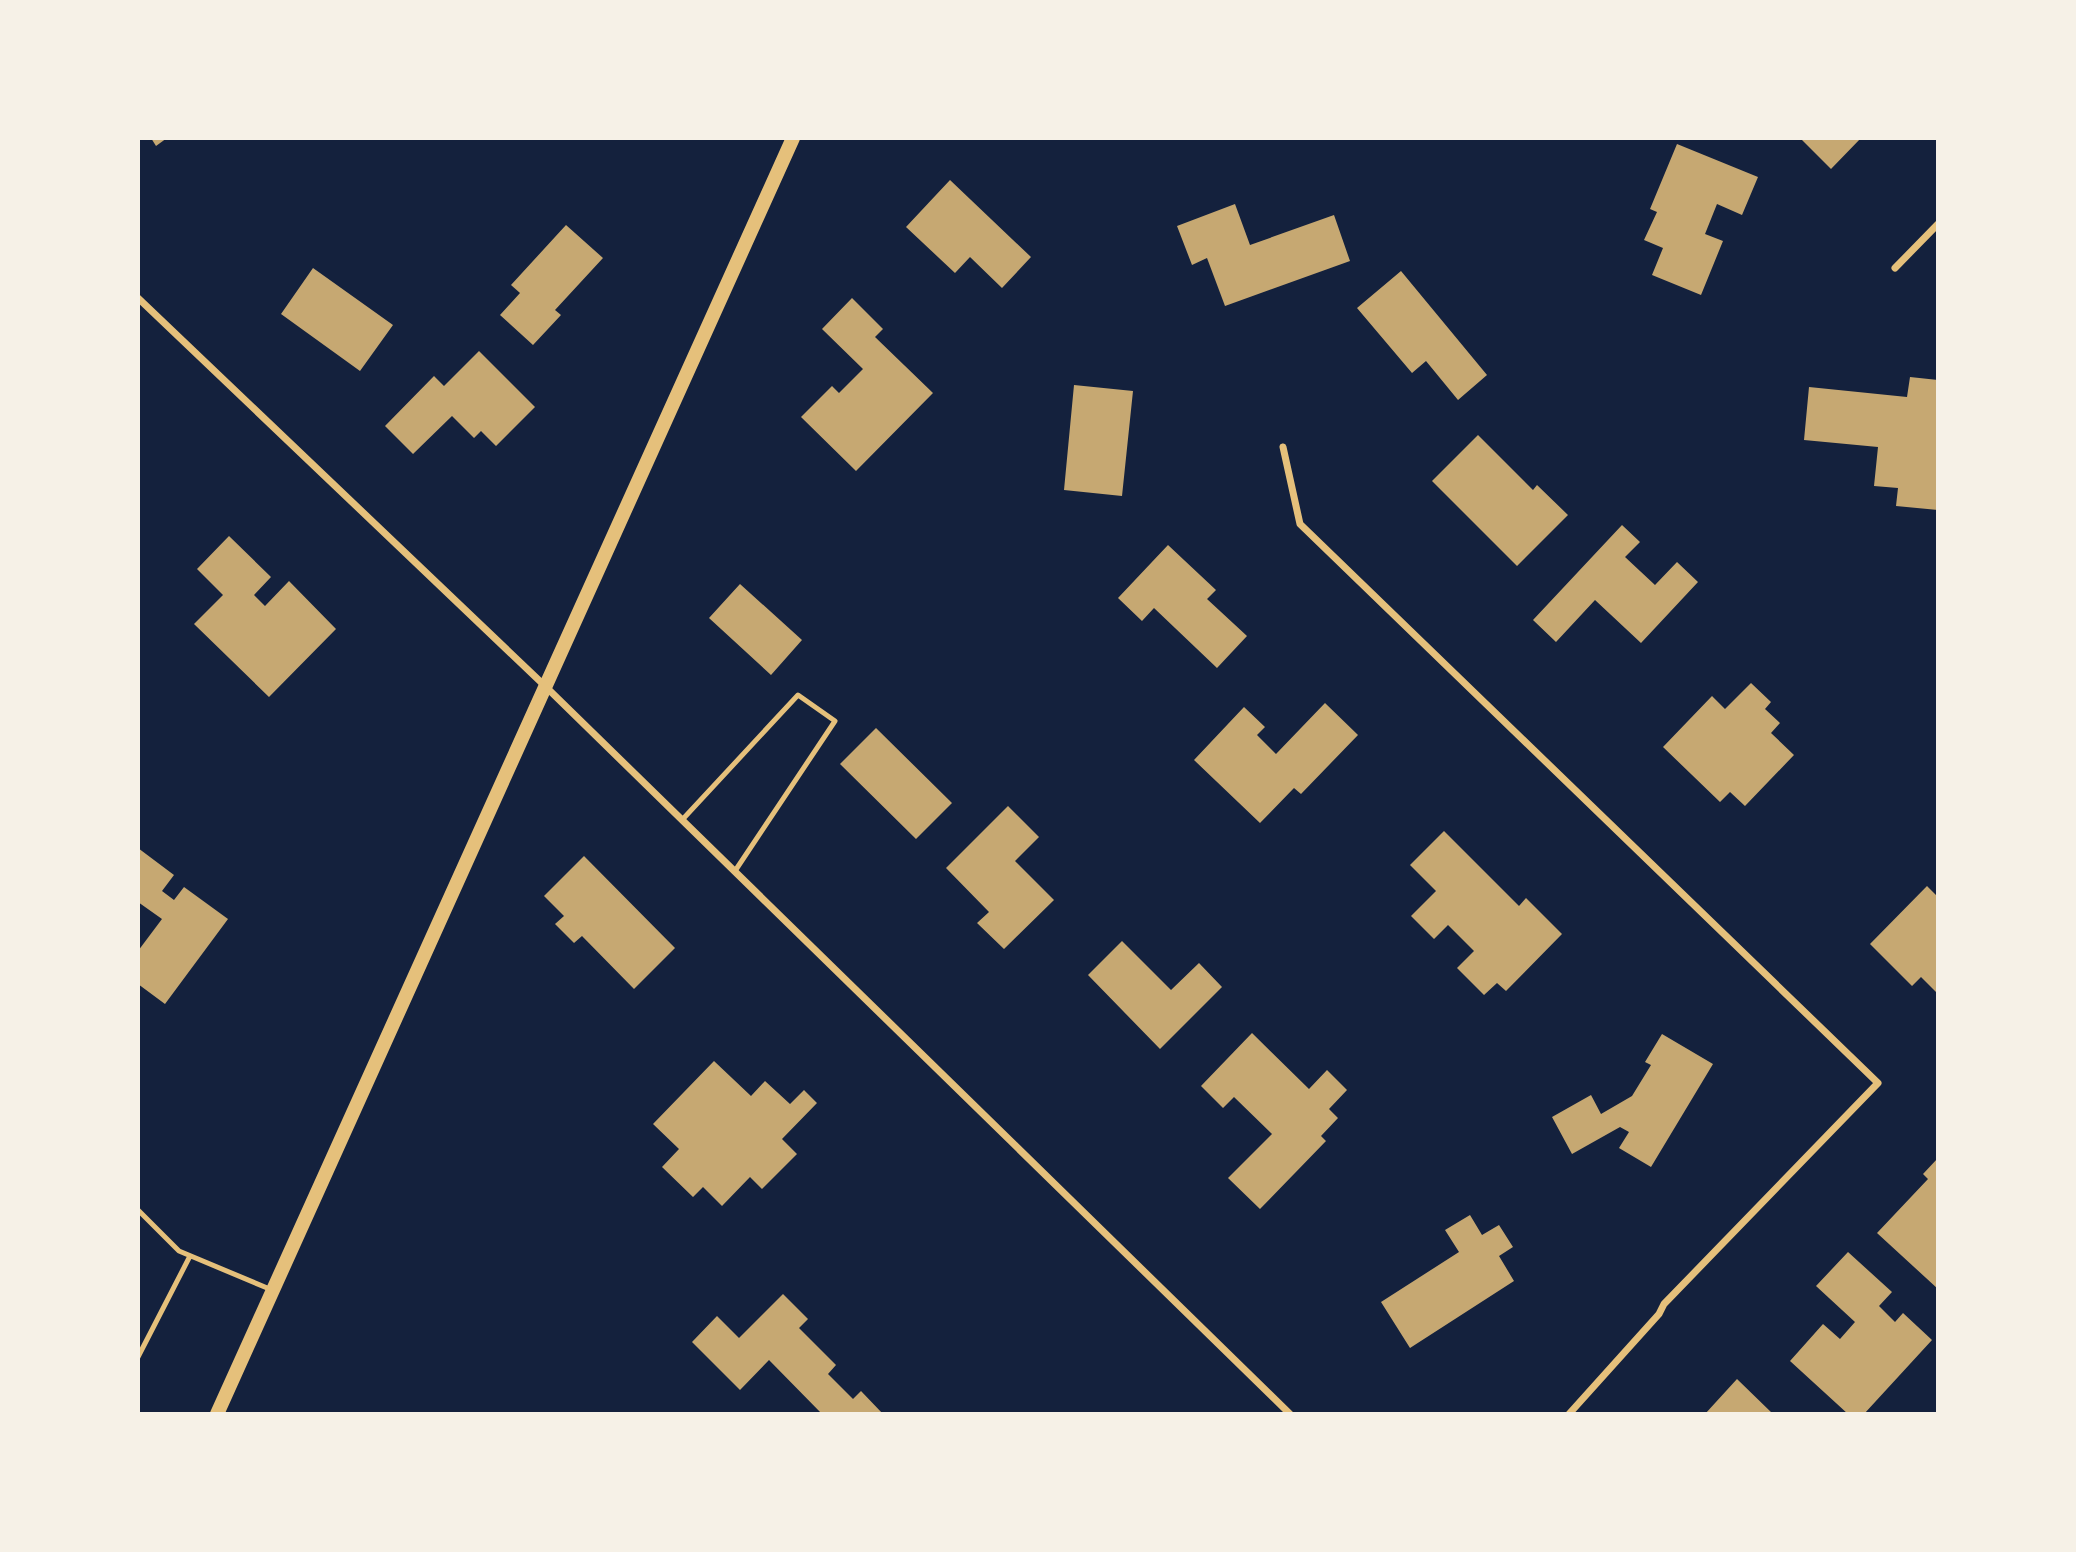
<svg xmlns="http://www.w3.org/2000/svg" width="2076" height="1552" viewBox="0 0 2076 1552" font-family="Montserrat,sans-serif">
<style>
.building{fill:#c6a872}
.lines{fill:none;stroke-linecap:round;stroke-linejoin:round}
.service{stroke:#e5c07b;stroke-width:5}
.minor{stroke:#e5c07b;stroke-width:7}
.secondary{stroke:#e5c07b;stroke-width:14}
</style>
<rect width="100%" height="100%" fill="#14213d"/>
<path class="building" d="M151,138H167L156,146Z
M1800,138H1861L1831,169Z
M1677,144L1758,177L1742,215L1717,204L1705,234L1723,241L1701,295L1652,275L1663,248L1644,240L1657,212L1650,209Z
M950,180L1031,257L1002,288L970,257L955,273L906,227Z
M1235,204L1250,245L1334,215L1350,261L1225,306L1207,258L1192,265L1177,226Z
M566,225L603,258L555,310L561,315L533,345L500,315L520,293L511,285Z
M313,268L393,325L360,371L281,314Z
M1401,271L1487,375L1458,400L1426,361L1412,373L1357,308Z
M852,298L883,329L875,337L933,393L856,471L801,417L832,386L839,393L863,369L822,329Z
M479,351L535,407L496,446L481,431L474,438L452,416L413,454L385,426L434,376L444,386Z
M1910,377L1938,380V510L1896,506L1898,488L1874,486L1878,447L1804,440L1809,387L1907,397Z
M1074,385L1133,391L1122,496L1064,490Z
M1478,435L1533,490L1537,485L1568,515L1517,566L1432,481Z
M1622,525L1640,542L1625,557L1655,585L1677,562L1698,582L1641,643L1595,600L1556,642L1533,620Z
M229,536L271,577L254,595L265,606L289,581L336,629L269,697L194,624L223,595L197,569Z
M1168,545L1216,590L1207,599L1247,636L1217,668L1154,608L1142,621L1118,598Z
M740,584L802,640L771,675L709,618Z
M1751,683L1771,702L1765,709L1780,723L1771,733L1794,755L1745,806L1730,792L1720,802L1663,747L1712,696L1725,709Z
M1325,703L1358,735L1301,794L1294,788L1260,823L1194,760L1244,707L1265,727L1257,735L1276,754Z
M876,728L952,803L916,839L840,764Z
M1008,806L1039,837L1015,861L1054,900L1004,949L977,923L989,912L946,868Z
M1444,831L1519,906L1526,898L1562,934L1506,991L1497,983L1484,995L1457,968L1474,951L1448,925L1434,939L1411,916L1436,891L1410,865Z
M138,848L174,875L162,891L174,900L184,887L228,919L165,1004L138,984V951L162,919L138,902Z
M584,856L675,948L634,989L582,936L574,943L555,924L564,916L544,896Z
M1927,886L1938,897V994L1921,977L1912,986L1870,944Z
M1122,941L1171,990L1199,963L1222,987L1160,1049L1088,975Z
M1252,1033L1309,1089L1327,1070L1347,1090L1329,1109L1338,1118L1321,1136L1326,1141L1260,1209L1228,1178L1272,1134L1234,1097L1223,1108L1201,1086Z
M1662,1034L1713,1064L1651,1167L1619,1148L1629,1132L1620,1127L1572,1154L1552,1117L1591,1095L1601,1114L1632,1096L1651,1065L1645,1062Z
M714,1061L751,1096L765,1081L790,1104L804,1090L817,1103L782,1139L797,1154L762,1189L750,1177L722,1206L703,1187L693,1197L662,1167L679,1149L653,1124Z
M1938,1158V1289L1877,1233L1928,1179L1923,1174Z
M1470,1215L1482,1235L1499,1225L1513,1247L1499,1256L1514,1281L1410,1348L1381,1302L1459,1252L1445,1230Z
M1848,1252L1892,1292L1879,1306L1895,1322L1903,1313L1932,1340L1864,1414H1848L1790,1361L1823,1324L1840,1339L1855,1322L1816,1286Z
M783,1294L808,1319L799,1328L836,1365L828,1374L853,1399L861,1391L883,1414H822L769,1360L740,1390L692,1342L717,1316L739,1338Z
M1737,1379L1773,1414H1705Z"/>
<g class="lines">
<path class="service" d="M682,820L798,695L835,721L735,871
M138,1210L179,1251L272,1290
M138,1357L190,1256"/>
<path class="minor" d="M1895,268L1938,224
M138,298L545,686L1290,1414
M1283,447L1300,524L1878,1083L1664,1304L1659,1314L1569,1414"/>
<path class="secondary" d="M217,1414L793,138"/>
</g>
<rect width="2076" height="1552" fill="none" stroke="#f6f1e7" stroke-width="280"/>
</svg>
